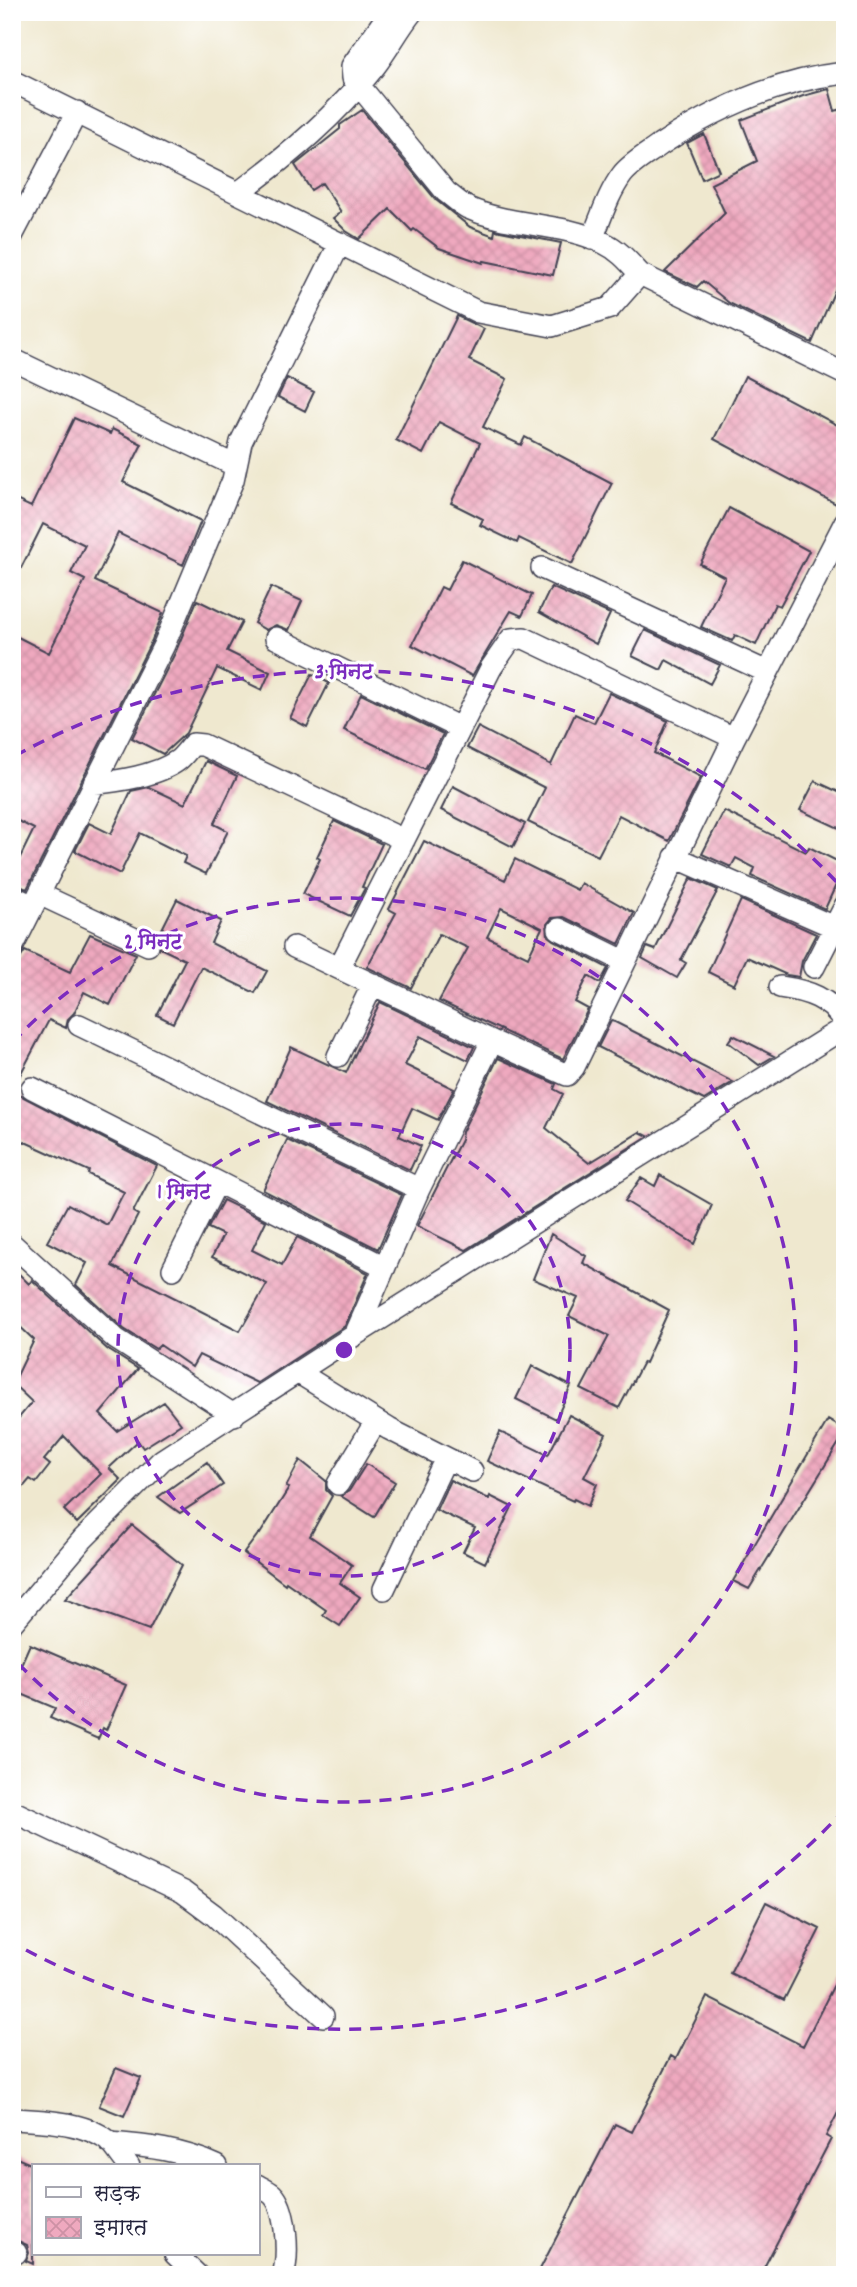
<svg xmlns="http://www.w3.org/2000/svg" width="857" height="2287" viewBox="0 0 857 2287" font-family="Dekko,'Playpen Sans Deva',sans-serif">
<style>
.building{fill:url(#building-cross-hatch);fill-rule:evenodd}
.lines{fill:none;stroke-linecap:round;stroke-linejoin:round}
.minor-casing{stroke:#414051;stroke-width:24}
.minor{stroke:#fff;stroke-width:21}
.ring{fill:none;stroke:#7b2cbf;stroke-width:3.5;stroke-dasharray:12 9}
.centre{fill:#7b2cbf;stroke:#fff;stroke-width:3.5}
.ring-label{font-size:21px;text-anchor:middle;font-weight:bold;fill:#7b2cbf;stroke:#fff;stroke-width:6;stroke-linejoin:round;paint-order:stroke}
</style>
<defs>
<pattern id="building-cross-hatch" width="8" height="8" patternUnits="userSpaceOnUse" patternTransform="scale(1.75)"><rect width="8" height="8" fill="#efa9bf"/><path d="M0 0l8 8M0 8l8-8" fill="none" stroke="#cd91a5"/></pattern>
</defs>
<rect width="100%" height="100%" fill="#fff"/>
<filter id="ink" filterUnits="userSpaceOnUse"><feTurbulence type="fractalNoise" baseFrequency=".0143" numOctaves="2"/><feDisplacementMap in="SourceGraphic" scale="14" xChannelSelector="R" yChannelSelector="G"/><feConvolveMatrix kernelMatrix="1 2 1 2 8 2 1 2 1" color-interpolation-filters="sRGB"/></filter>
<filter id="wash" filterUnits="userSpaceOnUse"><feTurbulence type="fractalNoise" baseFrequency=".00686" numOctaves="4" result="noise"/><feDisplacementMap in="SourceGraphic" scale="28" xChannelSelector="R" yChannelSelector="G"/><feGaussianBlur stdDeviation="1.57" result="paint"/><feColorMatrix in="noise" values="0 0 0 0 0 0 0 0 0 0 0 0 0 0 0 0 0 1.4 0 .05"/><feComposite in="paint" operator="in"/></filter>
<g filter="url(#wash)">
<rect width="100%" height="100%" fill="#efe8cf"/>
<g id="blocks">
<path class="building" d="M829,89L835,111L845,108V267L812,343L729,303L703,281L697,287L665,272L725,213L711,184L757,161L741,120L803,96Z
M362,110L436,200L470,227L494,236L495,230L561,243L553,275L484,261L483,263L439,248L414,229L412,231L390,209L359,239L346,231L333,218L341,212L322,183L311,190L295,165L340,129V125Z
M704,134L719,171L702,179L687,143Z
M457,316L484,329L469,360L507,379L483,427L521,445L525,437L612,483L572,564L519,538L517,543L480,525L483,519L451,503L480,443L439,422L423,454L396,440Z
M745,376L845,429V488L836,504L714,439Z
M287,378L314,392L305,411L278,397Z
M74,418L110,434L112,429L142,444L123,482L201,521L183,565L118,533L95,581L163,613L152,640L27,889L12,883V874L34,829L12,818V634L49,653L85,580L71,573L85,545L43,524L12,586V498L31,507Z
M729,508L809,551L780,606L775,604L756,645L735,635L732,641L701,627L725,577L700,564Z
M462,560L532,595L522,616L511,611L472,676L412,645L441,587L447,590Z
M271,587L302,601L289,630L276,625L266,630L254,623Z
M551,587L610,614L596,644L539,612Z
M197,600L242,622L227,651L270,672L262,690L217,668L186,733L163,754L132,738L176,651Z
M645,630L720,665L710,684L666,660L661,670L632,656Z
M312,674L329,683L307,727L290,718Z
M609,693L668,721L654,753L701,777L669,841L619,815L598,856L528,822L545,788L467,748L478,727L551,765L575,714L594,723Z
M361,694L443,734L425,769L344,730Z
M206,761L237,776L214,824L228,831L206,874L183,863L186,856L140,833L120,874L75,851L89,823L111,834L131,791L149,787L185,804Z
M815,781L845,795V831L800,810Z
M453,786L525,824L513,847L441,810Z
M724,811L806,852L809,847L845,865L825,909L752,876L755,868L736,858L731,867L702,854Z
M334,821L382,844L362,887L365,888L350,916L303,894L320,859L317,857Z
M424,841L505,880L515,859L577,890L581,883L634,913L619,944L564,917L552,918L547,924L548,936L553,940L608,968L600,983L588,976L575,1002L588,1009L563,1059L439,1001L468,948L439,934L411,988L367,967L396,913L389,909ZM501,908L542,928L528,957L487,937Z
M691,878L718,890L681,960L686,963L677,978L642,958L647,947L655,950Z
M177,899L221,921L211,943L267,971L255,993L201,967L173,1023L157,1015L185,960L160,948L158,937Z
M741,900L816,934L802,961L799,977L787,975L747,957L734,985L708,972Z
M90,934L136,954L110,1005L84,992L74,1013L68,1019L66,1028L49,1020L12,1090V961L20,959L25,951L70,972Z
M380,1002L474,1047L468,1060L420,1036L405,1065L454,1089L438,1120L412,1108L399,1136L421,1146L410,1170L267,1101L291,1047L346,1073Z
M611,1021L615,1022L733,1082L704,1100L598,1047Z
M733,1035L774,1056L759,1065L728,1042Z
M498,1058L556,1084L554,1089L563,1094L546,1128L589,1163L640,1132L648,1136L466,1250L417,1226L461,1140L462,1132Z
M12,1091L157,1166L133,1212L138,1215L112,1266L240,1331L267,1284L212,1257L223,1235L208,1228L223,1200L266,1221L252,1250L282,1265L297,1237L368,1273L345,1326L257,1383L199,1355L192,1367L160,1345L156,1349L124,1329L76,1285L87,1263L47,1242L68,1204L107,1225L124,1192L88,1174L89,1171L12,1136Z
M287,1140L402,1195L378,1249L263,1190Z
M660,1175L712,1205L695,1244L625,1201L641,1178L655,1186Z
M551,1234L586,1256L583,1263L669,1310L645,1363L643,1362L619,1408L581,1389L609,1336L569,1316L578,1298L533,1279Z
M12,1267L29,1284L32,1280L107,1349L138,1369L100,1414L117,1431L164,1402L181,1424L143,1448L138,1441L109,1468L121,1480L77,1523L64,1510L101,1474L64,1436L44,1460L50,1465L36,1483L30,1479L12,1500V1426L32,1402L13,1384L34,1340L12,1319Z
M532,1366L571,1386L556,1419L516,1399Z
M569,1415L606,1434L584,1477L597,1484L588,1506L574,1499L573,1501L487,1461L500,1432L548,1455Z
M828,1420L845,1430V1433L749,1589L733,1581Z
M300,1460L326,1481V1490L332,1496L310,1536L352,1565L340,1583L360,1597L340,1626L323,1615L326,1610L286,1582L285,1584L244,1553L259,1533L260,1534L289,1488L286,1487Z
M207,1462L223,1485L180,1513L158,1497Z
M366,1464L395,1482L374,1517L341,1496L349,1491Z
M450,1480L489,1499L490,1496L512,1507L485,1563L463,1552L475,1528L436,1510Z
M132,1525L182,1565L149,1630L65,1599Z
M30,1644L126,1685L106,1730L103,1728L98,1739L50,1718L55,1708L12,1690V1685Z
M766,1902L820,1929L784,2000L730,1973Z
M845,1963V2099L826,2136L831,2139L760,2275H537L615,2124L632,2132L671,2056L676,2059L707,1997L803,2046Z
M116,2068L141,2078L124,2116L99,2106Z
M12,2156L33,2165V2264L26,2261L29,2253L27,2245L12,2238Z"/>
</g>
</g>
<g filter="url(#ink)">
<use href="#blocks" fill-opacity="0" stroke="#414051" stroke-width="2"/>
<g class="lines">
<defs>
<path id="minor" d="M390,12L352,66L353,78L446,192C453,197 460,204 468,208C511,227 561,222 604,243C619,250 629,262 640,274
M12,81L478,312L552,326L610,308L640,274L845,374
M238,193C289,155 336,116 375,66C388,49 398,30 412,12
M12,236L77,112
M592,239C601,218 608,194 622,175C631,163 648,154 660,145C716,108 778,80 845,73
M12,359L236,466
M542,568L767,672
M276,638L460,728
M94,783C117,782 158,775 177,761C183,757 188,749 193,744L203,745L404,840
M675,857L834,927
M39,894L148,945
M12,896L33,906
M559,929L624,961
M294,947L492,1041
M12,948L164,645L233,480L241,442L340,243
M814,967L845,906
M339,968L491,668L511,639L524,638L734,738
M780,987C808,991 830,998 845,1023
M79,1025L419,1189
M338,1056L373,984
M32,1088L385,1267
M12,1244L116,1339L234,1415
M173,1269L217,1182
M355,1335L419,1189L492,1041L567,1075L574,1067L734,738L845,522
M299,1373L389,1429L472,1471
M338,1484L376,1421
M384,1589L446,1458
M12,1623L83,1539L162,1460L355,1335L845,1027
M12,1811L183,1892L214,1915L323,2016
M12,2119C43,2121 88,2121 112,2144C118,2151 123,2159 129,2166
M110,2143C148,2146 182,2150 217,2166
M257,2185C262,2188 268,2191 272,2194C287,2208 289,2256 283,2275
M12,2251L16,2253
M175,2254L197,2275"/>
</defs>
<use href="#minor" class="minor-casing"/>
<use href="#minor" class="minor"/>
</g>
</g>
<g class="ring">
<circle cx="344" cy="1350" r="226"/>
<path d="M13 1042A452 452 0 1 1 13 1658"/>
<path d="M845 1809A679 679 0 0 1 15 1944M15 756A679 679 0 0 1 845 891"/>
</g>
<circle cx="344" cy="1350" r="10" class="centre"/>
<g class="ring-label">
<text x="344" y="678">3 मिनट</text>
<text x="153" y="948">2 मिनट</text>
<text x="184" y="1198">1 मिनट</text>
</g>
<rect width="857" height="2287" fill="none" stroke="#fff" stroke-width="42"/>
<rect x="32" y="2164" width="228" height="91" fill="#ffffff" stroke="#a7a7b1" stroke-width="2"/>
<rect x="46" y="2187" width="35" height="10" fill="#ffffff" stroke="#a7a7b1" stroke-width="2"/>
<text x="94" y="2200" font-size="21" fill="#22223b">सड़क</text>
<rect x="46" y="2217" width="35" height="21" fill="url(#building-cross-hatch)" stroke="#a7a7b1" stroke-width="2"/>
<text x="94" y="2234" font-size="21" fill="#22223b">इमारत</text>
</svg>
